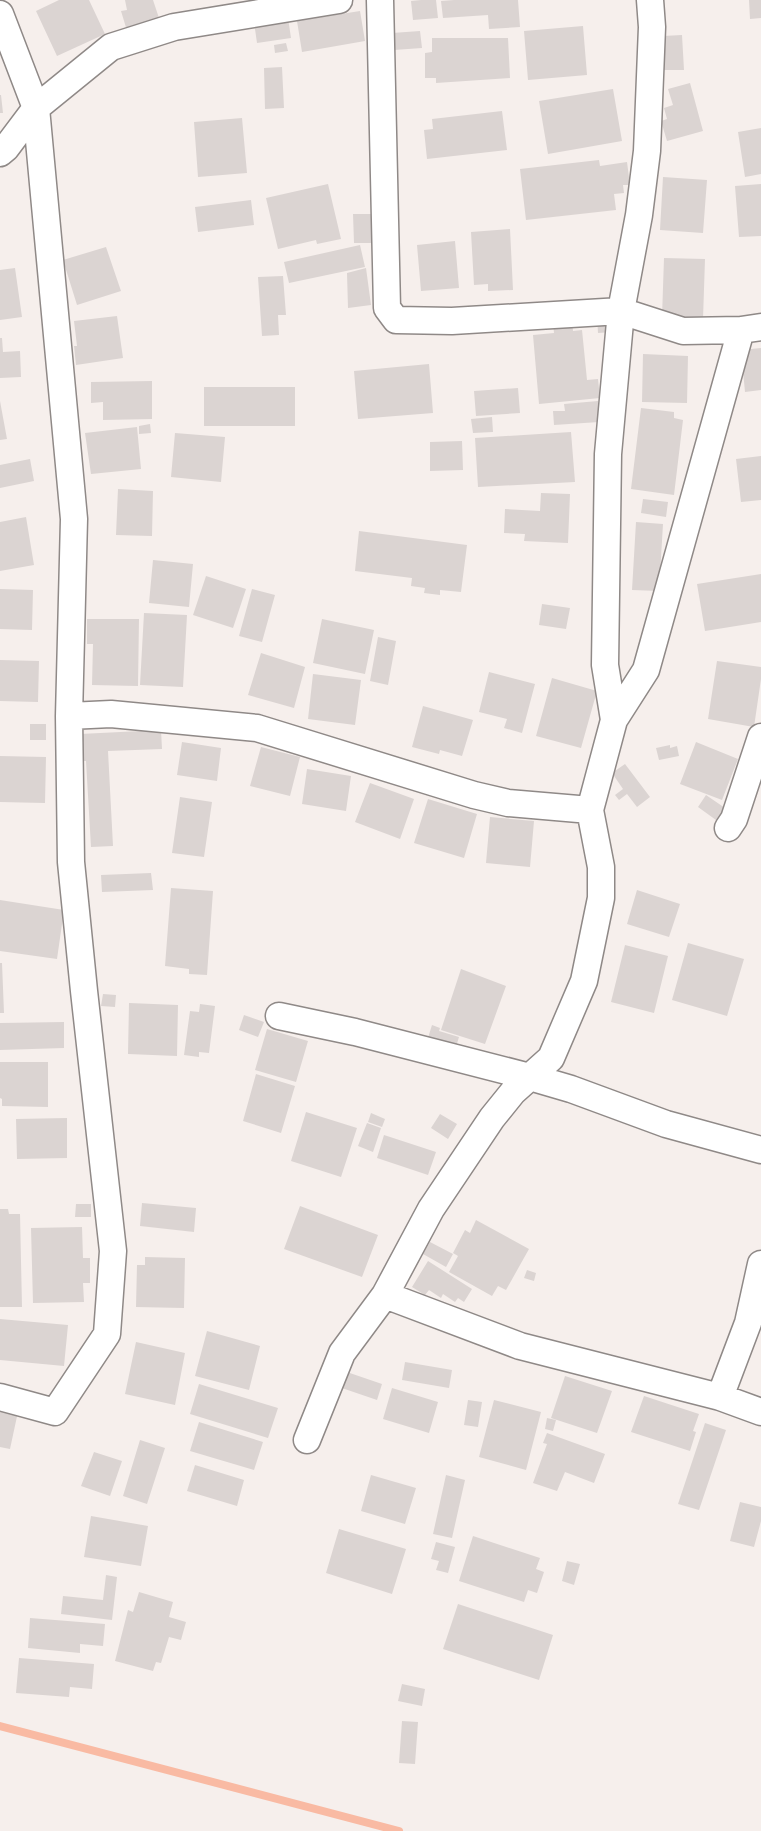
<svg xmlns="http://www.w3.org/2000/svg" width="761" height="1831" viewBox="0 0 761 1831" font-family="Montserrat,sans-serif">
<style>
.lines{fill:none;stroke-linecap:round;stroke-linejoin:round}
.stream{stroke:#f9baa3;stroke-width:8}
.building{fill:#dbd4d2}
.street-casing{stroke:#8f8987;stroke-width:29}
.street{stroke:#fff;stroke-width:26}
</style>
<rect width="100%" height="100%" fill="#f6efec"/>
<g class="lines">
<path class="stream" d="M0,1726L399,1831"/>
</g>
<path class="building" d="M59,0H89L105,34L57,56L36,11Z
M125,0H153L161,24L128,34L121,11L127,10Z
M421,0H436L438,18L413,20L411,1Z
M454,0H518L520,27L489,29L488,15L443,18L441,1Z
M749,0H761V18L750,19Z
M360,11L365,41L302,52L297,21Z
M288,18L291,38L257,43L254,22Z
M583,26L587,75L528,80L524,31Z
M420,31L422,48L394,50L392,33Z
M682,35L684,70H664L663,36Z
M432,38H508L510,78L436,83V78H425V53L432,52Z
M286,43L288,51L275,53L274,45Z
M282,67L284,108L265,109L264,68Z
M690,83L703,131L667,141L661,121L667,119L664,108L673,105L668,89Z
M613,89L622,141L548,154L539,101Z
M0,95H1L3,113H0Z
M502,111L507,150L427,159L424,130L433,129L432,119Z
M242,118L247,173L198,177L194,122Z
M761,128V174L745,177L738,132Z
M599,160L600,166L627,162L630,185H623L624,193L614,194L616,210L526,220L520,169Z
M663,177L707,180L703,233L660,230Z
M328,184L341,239L317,244L316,240L278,249L266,198Z
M761,184V236L739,237L735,186Z
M251,200L254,225L198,232L195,207Z
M353,214H372V243H354Z
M510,229L513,290L488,291V284L474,285L471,232Z
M455,241L459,288L421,291L417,245Z
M360,245L365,267L289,283L284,262Z
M106,247L121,291L77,305L63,260Z
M664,258L705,259L703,319L662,317Z
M15,268L22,317L0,320V270Z
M366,268L371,305L348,308L347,273Z
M283,276L286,315H278L279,335L262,336L258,277Z
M117,316L123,358L76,365L74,346H77L74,321Z
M597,316H612V332L598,333Z
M572,321L573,331L582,330L587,380L598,379L600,398L539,404L533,335L554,333L553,323Z
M0,338H2L3,352L20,351L21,377L0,378Z
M761,348V390L745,392L741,350Z
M643,354L688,356L687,403L642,402Z
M429,364L433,413L358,419L354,371Z
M152,381V419L103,420V402L91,403V382Z
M204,387H295V426H204Z
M518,388L520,413L476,416L474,391Z
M0,401L7,439L0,440Z
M598,401L599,422L554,425L553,411H565L564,404Z
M641,408L674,412V418L683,420L674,495L631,489Z
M492,417L493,432L473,433L471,419Z
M150,424L151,433L139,434V426Z
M137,427L141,469L91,474L85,433Z
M571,432L575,482L478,487L475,438Z
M175,433L225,437L221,482L171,477Z
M462,441L463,470L430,471V442Z
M761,456V500L741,502L736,459Z
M30,459L34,481L0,488V465Z
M118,489L153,491L152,536L116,535Z
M541,493L570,494L568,543L524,541L525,534L504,533L505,509L540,511Z
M643,499L668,502L666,517L641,513Z
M26,517L34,565L0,571V522Z
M636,522L663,524L659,591L632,590Z
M359,531L467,545L461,592L440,590V595L424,593L425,588L411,586L412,578L355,571Z
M153,560L193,564L189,607L149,603Z
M761,574V622L705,631L697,584Z
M206,576L246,589L233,628L193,615Z
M0,589L33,590L32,630L0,629Z
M252,589L275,595L262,642L239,636Z
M542,604L570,608L566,629L539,625Z
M144,613L187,615L183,687L140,685Z
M87,619H139L138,686L92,685L93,644H87Z
M322,619L374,630L365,674L313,663Z
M378,637L396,641L388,685L370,681Z
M261,653L305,667L294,708L248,695Z
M0,660L39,661L38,702L0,701Z
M717,661L761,667V679L754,727L708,719Z
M489,672L535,684L522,733L504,728L507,719L479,712Z
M313,674L361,680L355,725L308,719Z
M552,678L597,691L581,748L536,736Z
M423,706L473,720L462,756L440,750L439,754L412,747Z
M30,724H46V740H30Z
M161,730L162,749L108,751L113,846L91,847L86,761H81L80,734Z
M182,742L221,748L217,781L177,775Z
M696,742L738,759L722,800L680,784Z
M670,745V748L677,746L679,756L659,760L656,748Z
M261,747L300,757L290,796L250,786Z
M0,756L46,757L45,803L0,802Z
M625,764L650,797L637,807L627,794L619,800L615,795L623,789L612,773Z
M307,769L351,776L346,811L302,804Z
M370,783L414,799L400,839L355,822Z
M706,795L725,808L716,820L698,807Z
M180,797L212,802L204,857L172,853Z
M428,799L477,814L464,858L414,843Z
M490,817L534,821L530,867L486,863Z
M151,873L153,890L102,892L101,875Z
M171,888L213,891L207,975L189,974V969L165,966Z
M637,890L680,904L669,937L627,924Z
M0,900L64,910L57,959L0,951Z
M688,943L744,959L727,1016L672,1000Z
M625,945L668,956L654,1013L611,1002Z
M0,963H2L4,1013H0Z
M461,969L506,986L485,1044L441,1030Z
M103,994L116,995L115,1007L101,1006Z
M129,1003L178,1005L177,1056L128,1054Z
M200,1004L215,1006L209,1053L199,1052V1057L184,1055L190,1011L199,1012Z
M244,1015L264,1022L258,1037L239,1030Z
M64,1022V1048L0,1050V1023Z
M432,1025L440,1028L439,1031L459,1037L455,1050L427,1041Z
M267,1029L308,1041L296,1082L255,1070Z
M0,1062H48V1107L2,1106V1099L0,1098Z
M256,1074L295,1086L281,1133L243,1121Z
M306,1112L357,1128L341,1177L291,1161Z
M371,1113L385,1119L382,1127L368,1122Z
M440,1114L457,1124L448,1139L431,1128Z
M67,1118V1158L17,1159L16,1119Z
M367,1123L381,1128L373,1152L358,1146Z
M384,1135L436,1152L428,1175L377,1158Z
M142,1203L196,1208L194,1232L140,1226Z
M76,1204H91V1217H75Z
M300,1206L378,1235L362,1277L284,1249Z
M0,1209H8L9,1214H20L22,1307H0Z
M476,1220L529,1249L506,1290L498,1286L492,1296L449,1272L458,1256L453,1253L465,1230L470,1233Z
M82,1227L83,1258H90V1283H83L84,1302L33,1303L31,1228Z
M430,1242L453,1254L446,1267L423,1254Z
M145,1257L185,1258L184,1308L136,1307L137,1265H145Z
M428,1261L472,1289L464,1302L458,1298L455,1302L443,1294L441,1298L429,1290L425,1295L412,1287Z
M527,1270L536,1273L534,1281L524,1278Z
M0,1319L68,1325L64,1366L0,1360Z
M207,1331L260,1346L249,1390L195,1376Z
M136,1342L185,1353L175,1405L125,1394Z
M405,1362L452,1370L449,1388L402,1380Z
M341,1370L382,1384L377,1400L336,1386Z
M565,1376L612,1391L597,1433L551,1418Z
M199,1384L278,1408L268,1438L190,1414Z
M392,1388L438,1402L429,1433L383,1419Z
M644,1396L699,1414L693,1431L696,1432L690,1451L631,1432Z
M468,1400L482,1402L478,1427L464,1425Z
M494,1400L541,1412L526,1470L479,1457Z
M0,1403L19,1407L10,1449L0,1447Z
M547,1418L556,1420L553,1431L545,1429Z
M199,1422L263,1442L254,1470L190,1451Z
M705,1423L726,1430L699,1510L678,1504Z
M547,1433L605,1454L594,1483L565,1472L557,1491L533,1483L547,1444L543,1443Z
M140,1440L165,1448L147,1504L123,1496Z
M94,1452L122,1461L110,1496L81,1486Z
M195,1465L244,1480L237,1506L187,1491Z
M371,1475L416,1488L405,1524L361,1511Z
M446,1475L465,1480L452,1538L433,1534Z
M740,1502L761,1507V1521L754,1547L730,1541Z
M91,1516L148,1526L141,1566L84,1557Z
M339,1529L406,1549L392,1594L326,1573Z
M473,1536L540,1558L536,1569L544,1572L537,1593L528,1590L524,1602L459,1581Z
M436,1542L455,1547L448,1573L436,1570L439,1561L431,1559Z
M567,1561L580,1564L574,1585L562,1581Z
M106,1575L117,1577L112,1620L61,1614L63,1596L103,1600Z
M139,1592L173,1602L169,1617L186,1622L181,1640L169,1637L161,1663L156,1662L153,1671L115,1661L128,1610L133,1612Z
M458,1604L553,1635L539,1680L443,1649Z
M30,1618L105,1624L103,1646L80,1644V1653L28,1648Z
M19,1658L94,1664L92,1689L70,1687L69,1697L16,1693Z
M402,1684L425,1689L422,1706L398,1701Z
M402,1721L418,1722L415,1764L399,1763Z"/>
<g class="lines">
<defs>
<path id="street" d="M380,0L387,308L396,320L452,321L621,311L683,331L741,330L761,327
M0,14L36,108L74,519L69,716L71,862L84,991L113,1251L107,1334L55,1412L0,1397
M0,153L6,148L36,108L111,47L174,27L339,0
M69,716L111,714L257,728L474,795L508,803L590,810
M614,720L605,665L608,454L621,311L639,215L647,151L652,27L650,0
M728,828L734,819L761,737
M279,1016L355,1032L530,1077L571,1089L666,1124L761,1150
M385,1295L431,1209L492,1118L513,1092L551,1058L584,981L601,898V867L590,810L614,720L646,670L741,330
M720,1397L748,1323L761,1264
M307,1440L342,1353L385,1295L520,1346L720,1397L761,1412"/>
</defs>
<use href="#street" class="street-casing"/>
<use href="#street" class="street"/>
</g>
</svg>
